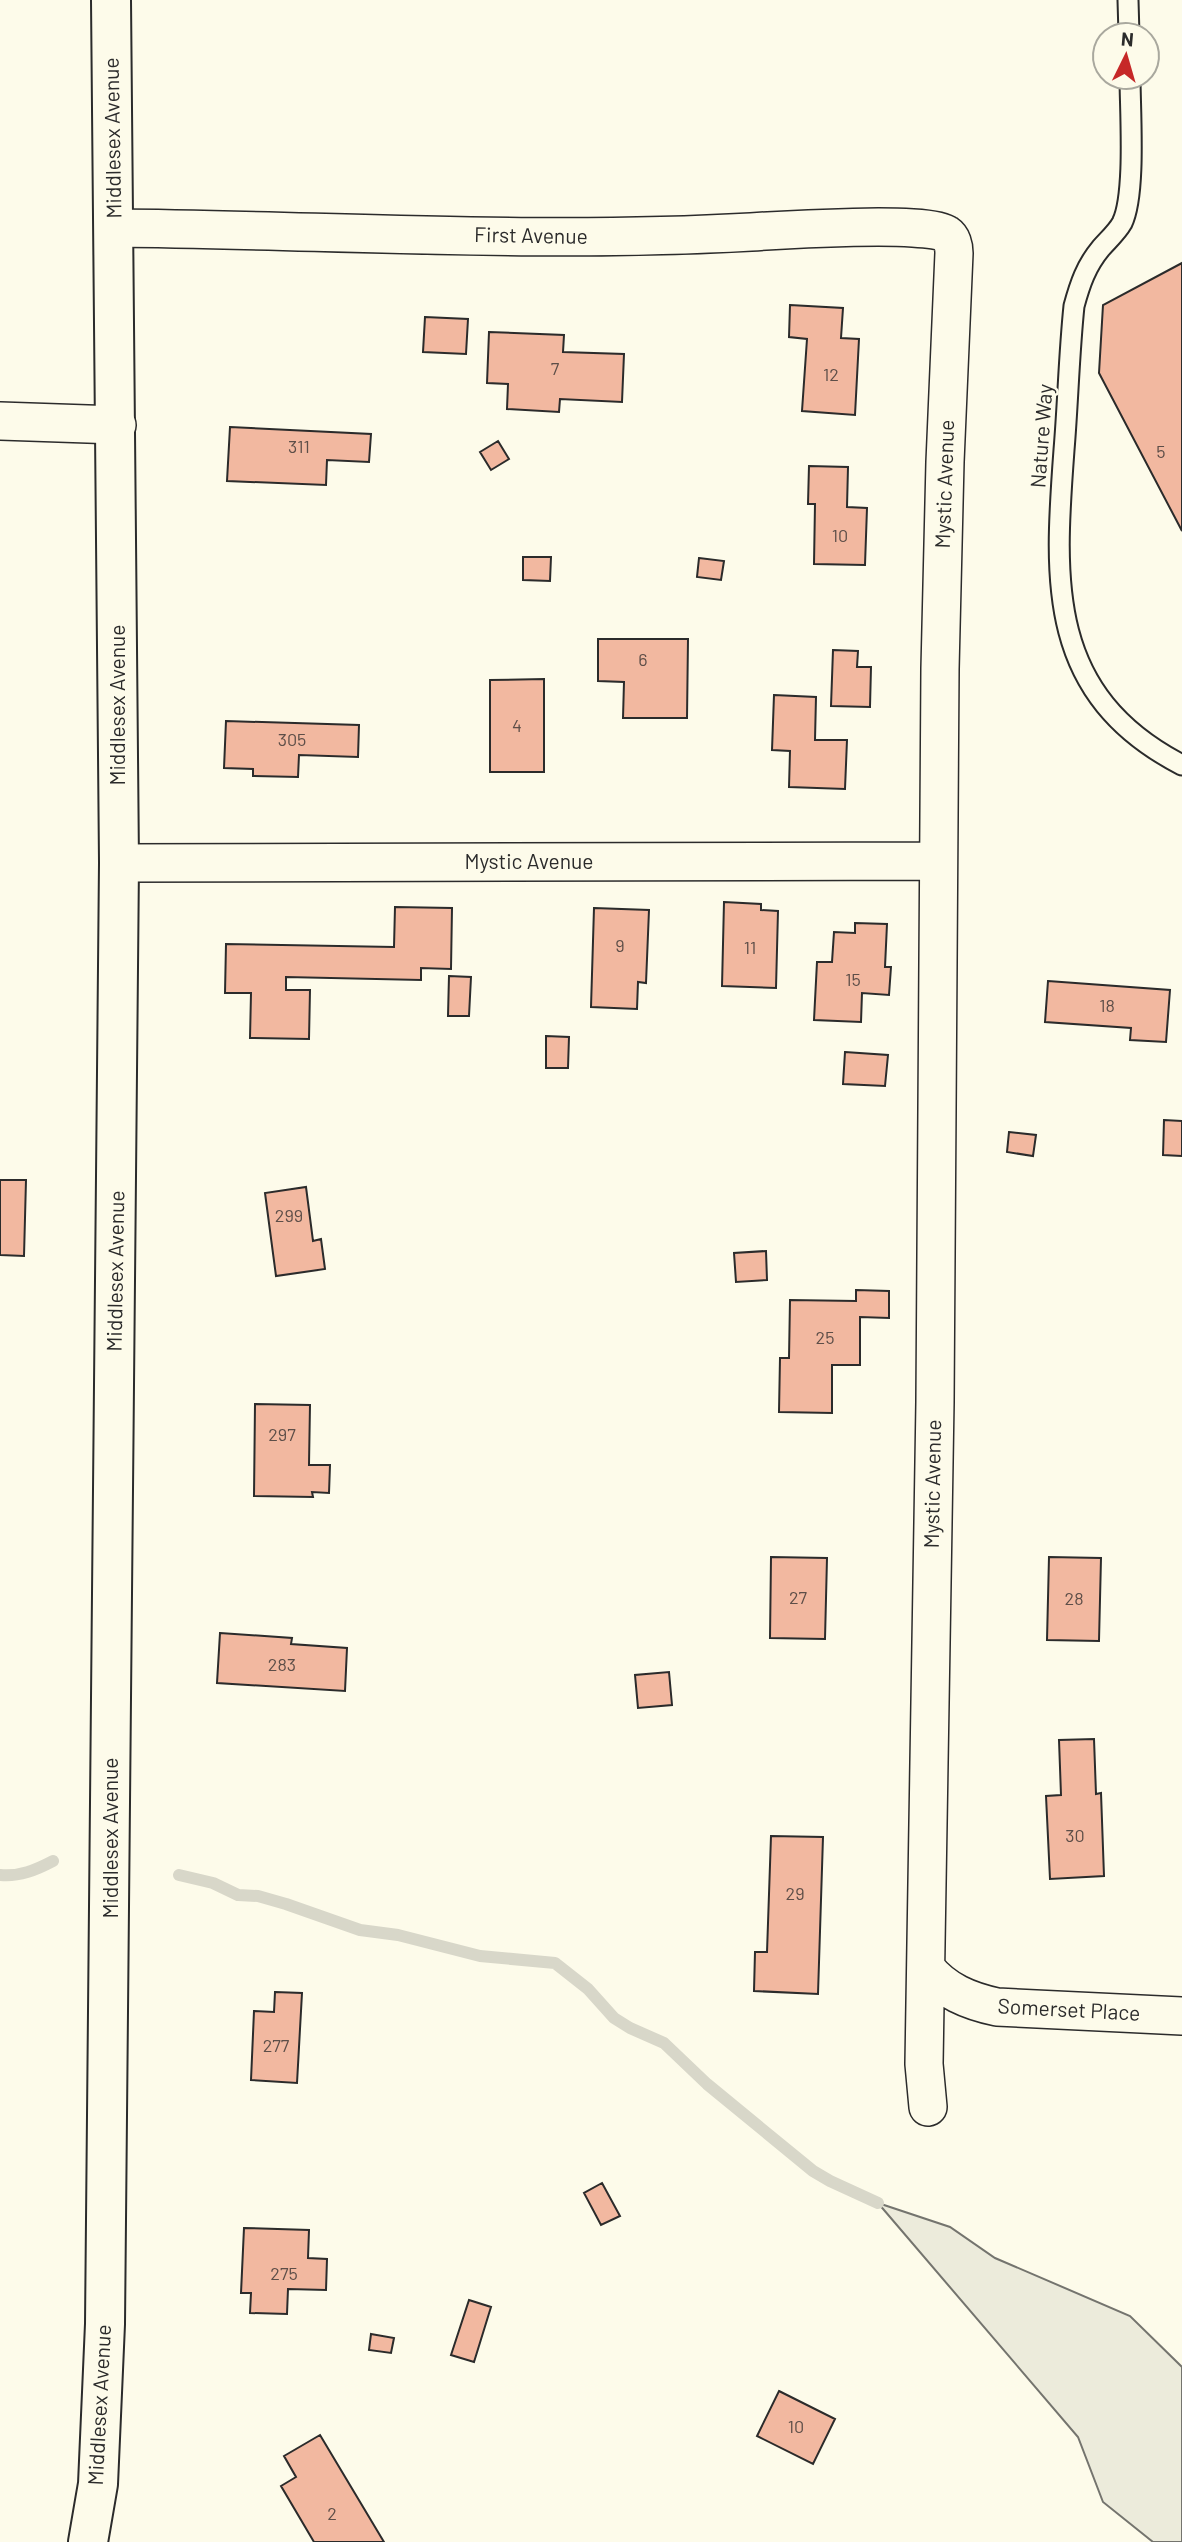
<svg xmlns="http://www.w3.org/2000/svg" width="1182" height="2542" viewBox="0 0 1182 2542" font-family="Barlow,sans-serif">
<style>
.green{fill:#ecebdb;stroke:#74746e;stroke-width:2}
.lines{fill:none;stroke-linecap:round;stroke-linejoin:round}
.stream{stroke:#d8d7c9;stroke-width:12}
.building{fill:#f2b8a0;stroke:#2b2b2b;stroke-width:2}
.lane-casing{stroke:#2b2b2b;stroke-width:23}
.street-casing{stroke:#2b2b2b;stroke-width:40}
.secondary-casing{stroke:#2b2b2b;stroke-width:42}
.lane{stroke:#fdfbea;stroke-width:19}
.street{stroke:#fdfbea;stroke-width:37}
.secondary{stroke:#fdfbea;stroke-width:38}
.labels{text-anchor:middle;stroke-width:5;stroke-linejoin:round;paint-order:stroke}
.number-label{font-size:18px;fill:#5d4e48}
.street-label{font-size:21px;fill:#2b2b2b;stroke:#fdfbea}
</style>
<rect width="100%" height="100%" fill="#fdfbea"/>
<path class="green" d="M878,2203L950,2227L995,2258L1130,2316L1182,2367V2542H1153L1103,2502L1078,2437Z"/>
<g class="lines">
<path class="stream" d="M0,1875C19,1877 36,1870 53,1861
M179,1875L213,1883L238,1895L258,1896L286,1904L360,1930L398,1935L480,1956L555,1963L588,1989L614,2018L630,2028L664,2043L707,2084L813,2171L830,2181L878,2203"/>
</g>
<path class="building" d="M1182,263V531L1099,373L1103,305Z
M790,305L843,308L841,338L859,339L855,415L802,411L807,339L789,337Z
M425,317L468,319L466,354L423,352Z
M489,332L564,335L563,352L624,354L622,402L560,399L559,412L507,409L508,384L487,383Z
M230,427L371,434L369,462L327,460L326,485L227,481Z
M498,441L509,459L491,470L480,452Z
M809,466L848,467L847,507L867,508L865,565L814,564L815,504H808Z
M523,557H551L550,581L523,580Z
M699,558L724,561L721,580L697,577Z
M598,639H688L687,718H623L624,682L598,681Z
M833,650L858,651L857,667H871L870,707L831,706Z
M544,679V772H490V680Z
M774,695L816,697L815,740H847L845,789L789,787L790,751L772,750Z
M226,721L359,725L358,757L299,755L298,777L253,776V769L224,768Z
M724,902L761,904V910L778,911L776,988L722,986Z
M395,907L452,908L451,969L421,968V980L286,977V990H310L309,1039L250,1038L251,993H225L226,944L394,947Z
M594,908L649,910L646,983L638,982L637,1009L591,1007Z
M855,923L887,924L885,967H891L889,995L862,993L861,1022L814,1020L817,962H832L834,932L855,933Z
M449,976L471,977L469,1016H448Z
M1048,981L1170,990L1166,1042L1130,1040L1131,1028L1045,1022Z
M546,1036L569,1037L568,1068H546Z
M845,1052L888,1055L885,1086L843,1084Z
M1164,1120L1182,1121V1156L1163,1155Z
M1009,1132L1036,1135L1033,1156L1007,1152Z
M0,1180H26L24,1256L0,1255Z
M306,1187L313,1241L321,1239L325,1269L276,1276L265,1193Z
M766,1251L767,1280L736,1282L734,1253Z
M856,1290L889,1291V1318L860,1317V1365H832V1413L779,1412L780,1358H789L790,1300L856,1301Z
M255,1404L310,1405L309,1465H330L329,1493L312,1492L313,1497L254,1496Z
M771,1557L827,1558L825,1639L770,1638Z
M1049,1557L1101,1558L1099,1641L1047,1640Z
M220,1633L292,1638L291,1644L347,1648L345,1691L217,1683Z
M669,1672L672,1705L638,1708L635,1675Z
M1094,1739L1096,1794L1101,1793L1104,1876L1050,1879L1046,1796L1061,1795L1059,1740Z
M771,1836L823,1837L818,1994L754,1991L755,1952H767Z
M275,1992L302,1993L297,2083L251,2080L254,2011L274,2012Z
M602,2183L620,2216L601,2225L584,2193Z
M244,2228L309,2230L308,2258L327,2259L326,2290L288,2289L287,2314L250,2313L251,2293H241Z
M469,2300L491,2307L474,2362L451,2355Z
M371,2334L394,2338L391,2353L369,2350Z
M779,2391L835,2419L813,2464L757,2436Z
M320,2435L384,2542H314L281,2486L296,2477L284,2456Z"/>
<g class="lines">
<defs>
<path id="lane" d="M1128,0L1129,35
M1130,77C1130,110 1136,195 1122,223C1117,232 1108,240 1101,248C1086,266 1080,284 1074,306C1069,354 1068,402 1064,450C1054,583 1047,695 1182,765"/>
<path id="street" d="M114,228C326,230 539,244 751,232C780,230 930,221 946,234C952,238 954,246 954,253L945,462L940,669L935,1402L924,2064L928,2107
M0,421L117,425
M119,863L938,861
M926,1968C944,1991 969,2001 997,2007L1182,2016"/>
<path id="secondary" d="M88,2542L98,2484L105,2324L119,863L111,0"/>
</defs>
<use href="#lane" class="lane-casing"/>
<use href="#street" class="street-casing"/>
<use href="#secondary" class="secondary-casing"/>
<use href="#lane" class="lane"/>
<use href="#street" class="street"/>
<use href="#secondary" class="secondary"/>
</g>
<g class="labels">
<g class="number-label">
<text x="555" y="375">7</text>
<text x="831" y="381">12</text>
<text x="299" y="453">311</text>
<text x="1161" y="458">5</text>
<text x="840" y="542">10</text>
<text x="643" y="666">6</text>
<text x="517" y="732">4</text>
<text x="292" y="746">305</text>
<text x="620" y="952">9</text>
<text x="750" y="954">11</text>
<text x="853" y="986">15</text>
<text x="1107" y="1012">18</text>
<text x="289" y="1222">299</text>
<text x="825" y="1344">25</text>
<text x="282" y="1441">297</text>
<text x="798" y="1604">27</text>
<text x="1074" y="1605">28</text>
<text x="282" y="1671">283</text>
<text x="1075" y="1842">30</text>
<text x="795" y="1900">29</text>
<text x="276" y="2052">277</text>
<text x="284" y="2280">275</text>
<text x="796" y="2433">10</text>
<text x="332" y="2520">2</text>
</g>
<g class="street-label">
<text transform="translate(113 138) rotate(-91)" y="7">Middlesex Avenue</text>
<text transform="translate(531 236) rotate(1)" y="7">First Avenue</text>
<text transform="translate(1042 436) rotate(-86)" y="7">Nature Way</text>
<text transform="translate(945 484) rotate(-88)" y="7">Mystic Avenue</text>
<text transform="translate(118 705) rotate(-90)" y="7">Middlesex Avenue</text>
<text x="529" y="869">Mystic Avenue</text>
<text transform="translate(116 1271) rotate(-89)" y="7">Middlesex Avenue</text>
<text transform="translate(933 1484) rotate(-89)" y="7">Mystic Avenue</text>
<text transform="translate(111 1838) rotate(-90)" y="7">Middlesex Avenue</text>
<text transform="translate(1069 2010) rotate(3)" y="7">Somerset Place</text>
<text transform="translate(100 2405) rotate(-87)" y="7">Middlesex Avenue</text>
</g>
</g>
<g transform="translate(1126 56) rotate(5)"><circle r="33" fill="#fdfbea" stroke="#a9a89e" stroke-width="2"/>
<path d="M0-5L12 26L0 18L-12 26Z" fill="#c62828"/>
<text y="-10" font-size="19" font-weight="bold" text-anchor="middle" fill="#2b2b2b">N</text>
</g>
</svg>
